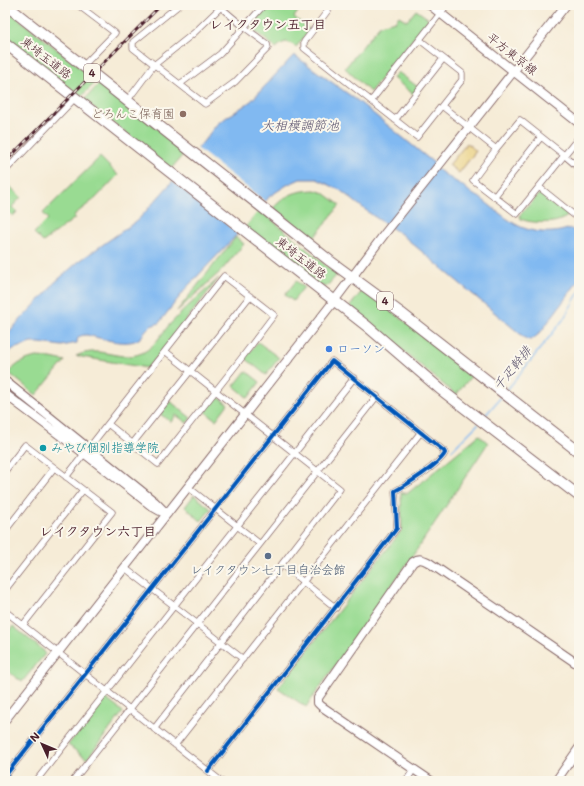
<svg xmlns="http://www.w3.org/2000/svg" width="584" height="786" viewBox="0 0 584 786" font-family="Mali,'Klee One',sans-serif">
<style>
.green{fill:#99db92;stroke:#727d5e}
.sand{fill:#eeda9e;stroke:#9c7c64}
.water{fill:#81b9f1;stroke:#666c8e}
.pier{fill:#f6ecd7}
.lines{fill:none;stroke-linecap:round;stroke-linejoin:round}
.stream{stroke:#81b9f1;stroke-width:1.5}
.street-casing{stroke:#866767;stroke-width:7}
.secondary-casing{stroke:#866767;stroke-width:10}
.highway-casing{stroke:#866767;stroke-width:12}
.street{stroke:#fff;stroke-width:5.5}
.secondary{stroke:#fff;stroke-width:8}
.highway{stroke:#fff;stroke-width:10}
.rail-casing{stroke:#4a1f2b;stroke-width:3}
.rail{stroke:#fbf7ec;stroke-width:1.5;stroke-dasharray:4.5;stroke-linecap:butt}
.cycleway-casing{stroke:#fbf7ec;stroke-width:6}
.cycleway{stroke:#0057b8;stroke-width:4}
.education-dot{fill:#8d6e63;stroke:#fbf7ec;stroke-width:1.5}
.shop-dot{fill:#3f7fe0;stroke:#fbf7ec;stroke-width:1.5}
.culture-dot{fill:#0f9aa8;stroke:#fbf7ec;stroke-width:1.5}
.service-dot{fill:#5c6f8a;stroke:#fbf7ec;stroke-width:1.5}
.labels{text-anchor:middle;stroke-width:4;stroke-linejoin:round;paint-order:stroke}
.shield{fill:#fbf7ec;stroke:#7f6065;stroke-width:1}
.shield-label{font-size:11px;font-weight:bold;fill:#4a1f2b}
.street-label{font-size:12px;fill:#4a1f2b;stroke:#fbf7ec}
.education-label{font-size:12px;fill:#785e54;stroke:#fbf7ec;text-anchor:end}
.shop-label{font-size:12px;fill:#366cbe;stroke:#fbf7ec;text-anchor:start}
.culture-label{font-size:12px;fill:#0d838f;stroke:#fbf7ec;text-anchor:start}
.service-label{font-size:12px;fill:#4e5e75;stroke:#fbf7ec}
.neighbourhood-label{font-size:13px;font-weight:bold;fill:#4a1f2b;stroke:#fbf7ec}
.water-label{font-size:13px;font-style:italic;fill:#5d5570;stroke:#fbf7ec}
</style>
<rect width="100%" height="100%" fill="#fbf7ec"/>
<filter id="ink" filterUnits="userSpaceOnUse"><feTurbulence type="fractalNoise" baseFrequency=".025" numOctaves="2"/><feDisplacementMap in="SourceGraphic" scale="8" xChannelSelector="R" yChannelSelector="G"/><feConvolveMatrix kernelMatrix="1 2 1 2 8 2 1 2 1" color-interpolation-filters="sRGB"/></filter>
<filter id="wash" filterUnits="userSpaceOnUse"><feTurbulence type="fractalNoise" baseFrequency=".012" numOctaves="4" result="noise"/><feDisplacementMap in="SourceGraphic" scale="16" xChannelSelector="R" yChannelSelector="G"/><feGaussianBlur stdDeviation="0.9" result="paint"/><feColorMatrix in="noise" values="0 0 0 0 0 0 0 0 0 0 0 0 0 0 0 0 0 1.4 0 .05"/><feComposite in="paint" operator="in"/></filter>
<g filter="url(#wash)">
<rect width="100%" height="100%" fill="#f6ecd7"/>
<path class="green" d="M269,5H303L294,17L310,30L296,47C287,40 284,41 276,48L251,28L250,25Z
M5,8L97,81L81,97L28,56L18,45L5,35Z
M416,10L429,19L370,92L345,68L380,25L395,21L399,16L407,21Z
M398,72L418,87L413,94L393,78Z
M100,83L186,151L171,169L84,100Z
M100,157L118,175L96,198L74,215L75,218L43,242L34,233L48,219L43,213Z
M6,183L21,197L12,207L17,212L13,216L5,209Z
M315,190L324,193L340,205L313,239L273,208C287,194 295,191 315,190Z
M540,193L569,215C566,217 563,219 560,220C553,224 528,223 521,219L520,215Z
M259,209L335,273L336,276L326,287L321,286L245,227Z
M236,237L244,244L221,271L177,311Z
M219,278L158,356L147,368L76,356C100,345 115,360 136,355C154,351 160,334 172,322C186,307 203,293 219,278Z
M296,281L304,287L293,301L285,295Z
M362,291L377,299L472,375L456,395L350,306Z
M258,342L279,358L266,375L245,358Z
M36,357L51,358L65,361L36,395L9,373C17,363 24,360 36,357Z
M246,371L260,382L248,398L234,386Z
M215,397H218L228,404L216,420L204,411Z
M170,401L191,418L187,423L176,415L171,422L160,414Z
M479,435L488,443L418,548L306,707L278,688L402,530L401,493H408Z
M194,495L211,509L201,521L185,507Z
M13,626L44,651L45,654L22,682L5,669V630L8,632Z
M105,698L123,712L87,759L68,745Z"/>
<path class="sand" d="M467,143L476,151L459,173L449,165Z"/>
<path class="water" d="M294,55L358,101L434,163V166C442,173 451,179 460,184C467,188 471,195 479,197C490,205 503,217 515,224C531,233 552,235 570,228L579,235V280L540,333L534,338L530,340L526,339L401,234L372,215L340,190L317,179H300L287,185L270,196L232,240L188,286L159,323C154,325 149,326 146,330C143,333 143,336 140,338C128,348 101,338 87,335C81,335 77,336 77,343L62,346L39,343H31L13,349L5,356V336L49,290L53,284L78,262L138,220L171,183L217,124L227,117L228,116L232,114L251,101Z"/>
<path class="pier" d="M197,148L266,202L239,234L171,180Z"/>
<g class="lines">
<path class="stream" d="M507,390L563,320L579,292
M483,418L502,396
M452,450L478,424"/>
</g>
</g>
<g filter="url(#ink)">
<g class="lines">
<defs>
<path id="street" d="M78,5L115,33L83,66
M179,5L133,42V48L205,104L235,82L268,48L267,44L244,27L218,5
M332,5L304,42V48L417,137L462,80V73L420,40
M180,84L220,54L264,5
M127,101L154,65L194,33L223,5
M371,101L447,5
M442,106L496,149L473,180L517,214L579,137
M395,120L443,59
M496,149L520,120L564,155L579,168
M5,171L75,98
M539,187L574,215L579,209
M494,197L541,137
M133,443L250,296
M5,471L25,445L112,512L23,625
M66,477L224,276L274,315L240,360L158,464L108,424
M188,487L260,544
M5,531L54,468
M282,565L336,608
M125,568L243,659
M5,590L83,490
M5,611L221,781
M154,729L340,489L165,351
M175,745L421,432
M5,776L332,361L444,451L445,453C440,464 406,485 395,491L397,528L208,771
M36,781L354,378
M73,781L377,396
M406,781L414,769"/>
<path id="secondary" d="M430,5L579,123
M5,381L155,502L167,514
M5,394L85,454L153,507L160,511
M5,720L334,301L386,232L566,5
M431,781L321,706L318,703V698L413,562C419,558 422,559 428,562L579,665
M556,781L579,748"/>
<path id="highway" d="M6,5L330,261L401,313L579,452
M5,43L368,327L440,389L579,496"/>
</defs>
<use href="#street" class="street-casing"/>
<use href="#secondary" class="secondary-casing"/>
<use href="#highway" class="highway-casing"/>
<use href="#street" class="street"/>
<use href="#secondary" class="secondary"/>
<use href="#highway" class="highway"/>
<defs>
<path id="rail" d="M5,162L161,5"/>
</defs>
<use href="#rail" class="rail-casing"/>
<use href="#rail" class="rail"/>
<defs>
<path id="cycleway" d="M5,776L332,361L444,451L445,453C440,464 406,485 395,491L397,528L208,771"/>
</defs>
<use href="#cycleway" class="cycleway-casing"/>
<use href="#cycleway" class="cycleway"/>
</g>
</g>
<circle class="education-dot" cx="183" cy="114" r="4"/>
<circle class="shop-dot" cx="329" cy="349" r="4"/>
<circle class="culture-dot" cx="43" cy="448" r="4"/>
<circle class="service-dot" cx="268" cy="556" r="4"/>
<g class="labels">
<g class="shield">
<rect x="84" y="64" width="16" height="18" rx="3"/>
<rect x="377" y="292" width="16" height="18" rx="3"/>
</g>
<g class="shield-label">
<text x="92" y="77">4</text>
<text x="385" y="305">4</text>
</g>
<g class="street-label">
<text transform="translate(512 54) rotate(38)" y="4">平方東京線</text>
<text transform="translate(46 58) rotate(38)" y="4">東埼玉道路</text>
<text transform="translate(301 258) rotate(38)" y="4">東埼玉道路</text>
</g>
<g class="education-label">
<text x="175" y="118">どろんこ保育園</text>
</g>
<g class="shop-label">
<text x="337" y="353">ローソン</text>
</g>
<g class="culture-label">
<text x="51" y="452">みやび個別指導学院</text>
</g>
<g class="service-label">
<text x="268" y="574">レイクタウン七丁目自治会館</text>
</g>
<g class="neighbourhood-label">
<text x="268" y="29">レイクタウン五丁目</text>
<text x="98" y="536">レイクタウン六丁目</text>
</g>
<g class="water-label">
<text x="300" y="130">大相模調節池</text>
<text transform="translate(512 368) rotate(-51)" y="5">千疋幹排</text>
</g>
</g>
<rect width="584" height="786" fill="none" stroke="#fbf7ec" stroke-width="20"/>
<g transform="translate(42 744) rotate(314)" stroke="#fbf7ec" stroke-width="3" paint-order="stroke">
<path d="M0-3L7 15L0 10L-7 15Z" fill="#4a1f2b"/>
<text y="-6" font-size="11" font-weight="bold" text-anchor="middle" fill="#4a1f2b">N</text>
</g>
</svg>
